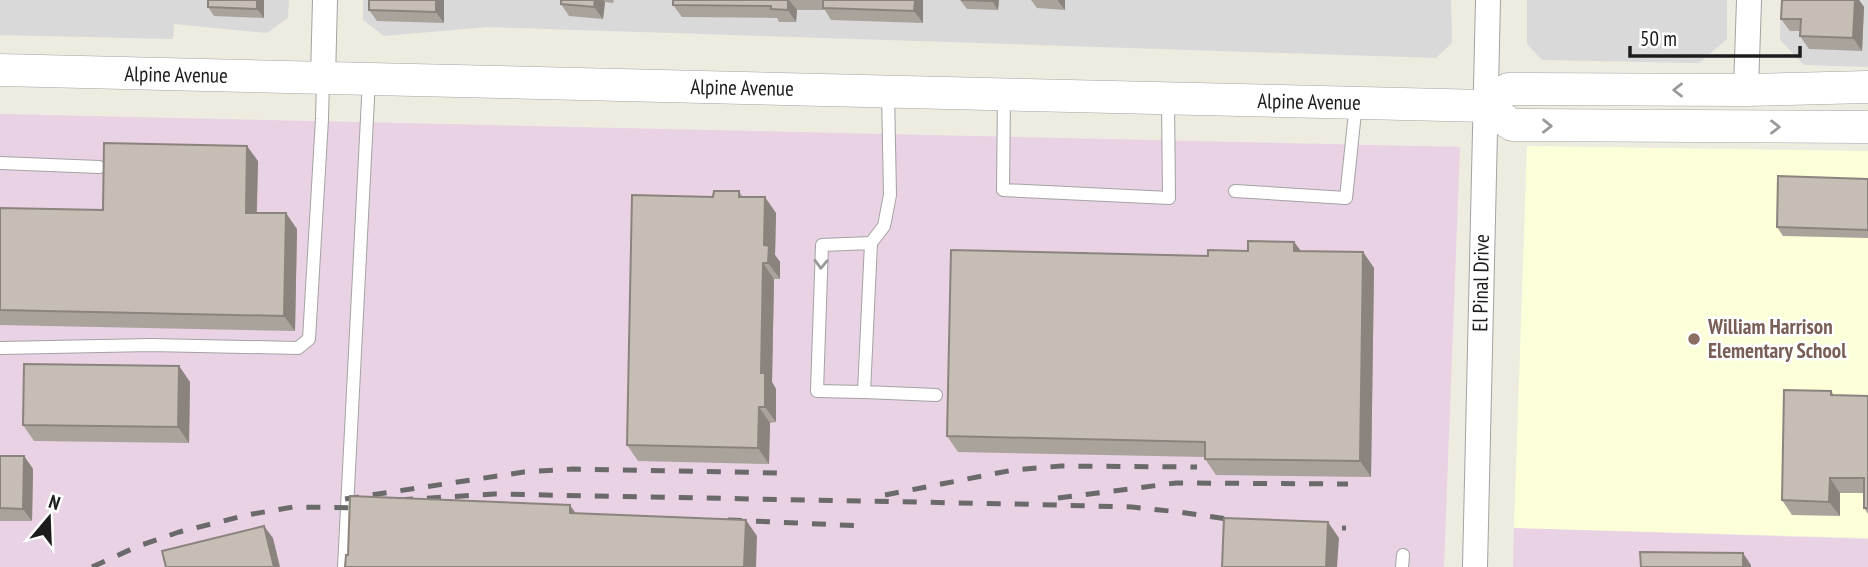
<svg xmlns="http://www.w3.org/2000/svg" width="1868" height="567" viewBox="0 0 1868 567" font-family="'PT Sans Narrow',sans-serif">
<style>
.residential{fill:#dad9d9}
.industrial{fill:#e8d2e3}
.education{fill:#fdffd9}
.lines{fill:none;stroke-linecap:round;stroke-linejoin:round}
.service-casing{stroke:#a3a3a3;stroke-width:14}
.minor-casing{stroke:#a3a3a3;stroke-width:26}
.tertiary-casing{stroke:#a3a3a3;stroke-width:33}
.service{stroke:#fff;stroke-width:12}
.minor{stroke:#fff;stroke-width:24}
.tertiary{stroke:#fff;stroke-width:32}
.rail{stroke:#6a6a6a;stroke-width:5;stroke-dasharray:14 14;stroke-linecap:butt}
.wall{fill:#aaa39b}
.shaded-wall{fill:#8b847e}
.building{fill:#c6bdb4;stroke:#8b847e;stroke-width:2}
.oneway{stroke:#999}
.education-dot{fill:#8d6e63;stroke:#fff;stroke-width:2.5}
.labels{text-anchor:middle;stroke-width:5;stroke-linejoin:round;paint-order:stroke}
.street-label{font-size:21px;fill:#1c1c1c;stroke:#fff}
.education-label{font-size:21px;font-weight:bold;fill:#785e54;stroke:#fff;text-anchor:start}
</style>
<rect width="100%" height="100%" fill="#eeebe1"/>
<path class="residential" d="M0,0H289L288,18L267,33L174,24L173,39L0,35Z
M363,0H1451L1452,43L1436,58L488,27L384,36L363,20Z
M1527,0H1727V39L1699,63L1542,60L1527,44Z
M1781,0H1868V67L1804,65L1780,40Z"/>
<path class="industrial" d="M0,114L1460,147L1444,567H0Z
M1514,528L1868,539V567H1513Z"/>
<path class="education" d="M1527,146L1868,151V538L1514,528Z"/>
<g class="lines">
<defs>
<path id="service" d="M1004,95L1003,190L1169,198L1168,99
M0,163L99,167
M1235,191L1346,198L1356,103
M871,243L822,245L817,391L864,392L871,243L884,226L890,195L888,92
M0,348L151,345L298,348L309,339L322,119L323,79
M864,392L936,395
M344,567L369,79
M1402,567L1403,555"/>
<path id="minor" d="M323,78L325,0
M1746,90L1749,0
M1475,567L1488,0"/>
<path id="tertiary" d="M0,70L1485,106L1512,125L1868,127
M1485,106L1508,89L1746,90L1868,87"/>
</defs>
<use href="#service" class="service-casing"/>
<use href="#minor" class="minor-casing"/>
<use href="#tertiary" class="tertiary-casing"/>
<use href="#service" class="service"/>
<use href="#minor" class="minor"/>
<use href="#tertiary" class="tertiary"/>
<path class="rail" d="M885,495L1013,470L1061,466L1197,467
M1058,498L1176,483L1348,484
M345,499L524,472L573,469L782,473
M399,500L494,494L1016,504L1132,507L1179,512L1241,521
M728,520L865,526
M1314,529L1346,528
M92,567L136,547L179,532L247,515L293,507L368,508"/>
</g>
<path class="wall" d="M264,0V18L214,16L208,7Z
M444,0V23L377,21L369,10Z
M561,0H614L613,3L605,2L603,19L569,16L561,4Z
M657,0H923V23L831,20L825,10H797L796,22H779L777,18L682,17L673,5V0Z
M960,0H999L998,10L967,9Z
M1031,0H1065V10L1037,8Z
M1782,0H1859L1864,7L1862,51L1809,49L1800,36V31H1790L1781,19Z
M258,161L257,213L297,229L295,331L0,325V208L103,210Z
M1868,179V238L1783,236L1777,227Z
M739,191L743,197L776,213L775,255L780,262V279H774L772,382L776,389V422L770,423L769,464L638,461L627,445L713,197Z
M1294,242L1301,251L1363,252L1374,268L1371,477L1216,475L1205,459V457L958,452L947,436L1248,251Z
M179,366L190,382L189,443L34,441L23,425Z
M1831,391L1834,395L1868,396V514L1864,508V493H1840V516L1792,515L1782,500Z
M0,456H24L33,469L32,521H0Z"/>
<path class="shaded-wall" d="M257,0H264V18L257,9Z
M436,0H444V23L436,12Z
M595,0H603L605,2L603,19L594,7Z
M788,0H789L797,10L796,22L788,10Z
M915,0H923V23L914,11Z
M992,0H999L998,10L992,1Z
M1058,0H1065V10L1058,1Z
M1855,0H1859L1864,7L1862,51L1853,38Z
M247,146L258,161L256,228L246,213Z
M765,197L776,213L775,255L780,262V279L768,263L764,245Z
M286,213L297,229L295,331L284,316Z
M1294,242L1306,258L1294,251Z
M1363,252L1374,268L1371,477L1360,461Z
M763,263L774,279L772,382L776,389V422L765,407L761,373Z
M179,366L190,382L189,443L178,427Z
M759,407L770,423L769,464L758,448Z
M24,456L33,469L32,521L23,509Z
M1830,478L1840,493V516L1829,502Z
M570,505L581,521L570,513Z
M746,520L757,536L756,567H744Z
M1328,522L1339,538L1337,567H1326Z
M264,526L273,538L280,567H274Z
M1743,553L1751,565V567H1743Z"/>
<path class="building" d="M208,0H257V9L208,7Z
M369,0H436V12L369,10Z
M561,0H595L594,7L561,4Z
M673,0H788V10L771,9V6L673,5Z
M823,0H915L914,11L823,8Z
M961,0H992V1Z
M1782,0H1855L1853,38L1800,36L1801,19H1781Z
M104,143L247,146L246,213H286L284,316L0,310V208L103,210Z
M1778,176L1868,179V230L1777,227Z
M714,191H739V197H765L764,245L769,246L768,263H763L761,373H765V407H759L758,448L627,445L632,195L713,197Z
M1248,241L1294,242V251L1363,252L1360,461L1205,459V442L947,436L951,250L1208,256V250L1248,251Z
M24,364L179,366L178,427L23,425Z
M1784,390L1831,391V395L1868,396V508H1864V478H1830L1829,502L1782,500Z
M0,456H24L23,509L0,508Z
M350,496L570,505V513L746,520L744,567H345L346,555H348Z
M1224,518L1328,522L1326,567H1222Z
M264,526L274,567H166L162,551Z
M1640,552L1743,553V567H1641Z"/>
<defs><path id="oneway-chevron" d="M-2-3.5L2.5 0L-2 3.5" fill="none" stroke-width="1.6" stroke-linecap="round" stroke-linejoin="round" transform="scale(1.75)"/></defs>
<g class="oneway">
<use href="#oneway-chevron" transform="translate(1678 90) rotate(-180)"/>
<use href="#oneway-chevron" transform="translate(1547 126) rotate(1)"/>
<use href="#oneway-chevron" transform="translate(1775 127)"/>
<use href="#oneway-chevron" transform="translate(821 264) rotate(92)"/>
</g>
<circle class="education-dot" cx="1694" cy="339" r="7"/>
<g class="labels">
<g class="street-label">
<text transform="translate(176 75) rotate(1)" y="7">Alpine Avenue</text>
<text transform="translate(742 88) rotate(1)" y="7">Alpine Avenue</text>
<text transform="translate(1309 102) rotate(1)" y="7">Alpine Avenue</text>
<text transform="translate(1481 283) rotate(-89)" y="7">El Pinal Drive</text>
</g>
<g class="education-label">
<text x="1708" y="334">William Harrison<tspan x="1708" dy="24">Elementary School</tspan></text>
</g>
</g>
<g transform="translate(49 518) rotate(19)" stroke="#ffffff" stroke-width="5" paint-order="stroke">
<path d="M0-5L12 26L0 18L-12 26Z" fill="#1c1c1c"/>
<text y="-10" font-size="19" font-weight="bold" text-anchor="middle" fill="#1c1c1c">N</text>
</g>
<path d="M1630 46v10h170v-10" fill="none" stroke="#1c1c1c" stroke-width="3.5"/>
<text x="1640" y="46" font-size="21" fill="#1c1c1c" stroke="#ffffff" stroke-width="5" paint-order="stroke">50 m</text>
</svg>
